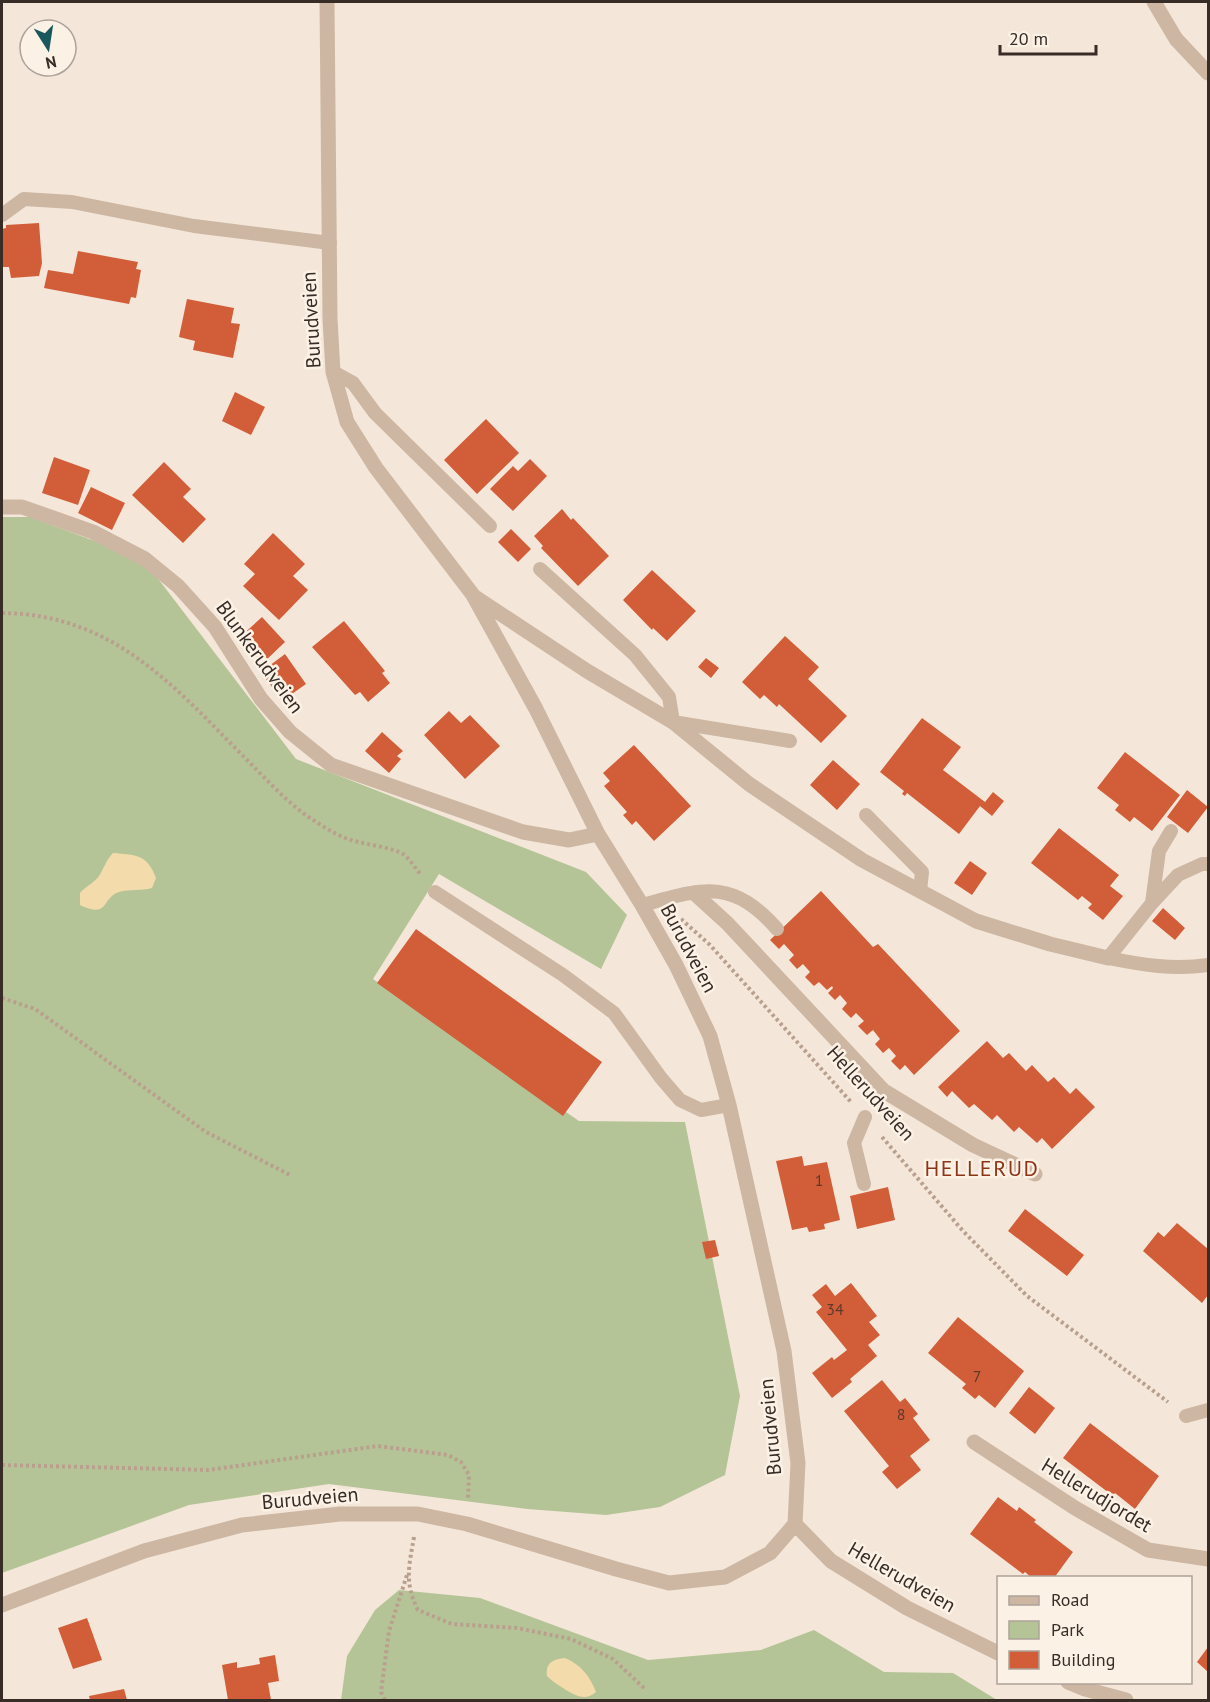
<svg xmlns="http://www.w3.org/2000/svg" width="1210" height="1702" viewBox="0 0 1210 1702" font-family="'PT Sans',sans-serif">
<style>
.green{fill:#b5c497}
.sand{fill:#f3dbac}
.building{fill:#d25e39}
.lines{fill:none;stroke-linecap:round;stroke-linejoin:round}
.path{stroke:#b9a08e;stroke-width:4;stroke-dasharray:3 3;stroke-linecap:butt}
.lane{stroke:#cdb7a3;stroke-width:14}
.street{stroke:#cdb7a3;stroke-width:15}
.labels{text-anchor:middle;stroke-width:5;stroke-linejoin:round;paint-order:stroke}
.number-label{font-size:16px;fill:#5e382b}
.street-label{font-size:20px;fill:#372c26;stroke:#fbf1e5}
.quarter-label{font-size:22px;letter-spacing:1.5px;fill:#8e3417;stroke:#fbf1e5}
</style>
<rect width="100%" height="100%" fill="#f4e7d9"/>
<path class="green" d="M2,517H30L143,559L296,759L586,872L627,915L601,969L439,874L373,979L579,1121L685,1122L740,1396L725,1475L660,1507L606,1515L527,1509L329,1484L189,1505L2,1573Z
M399,1590L480,1598L648,1660L761,1650L814,1630L884,1672L953,1673L997,1700H341L347,1656L375,1610Z"/>
<path class="sand" d="M113,853C136,855 147,854 156,878L152,888C141,891 130,889 119,892C101,898 110,919 80,905V893C85,887 95,882 99,876C104,868 106,860 113,853Z
M565,1658C581,1665 590,1676 596,1692C585,1702 574,1695 563,1688C557,1684 552,1681 547,1676C545,1663 553,1659 565,1658Z"/>
<path class="building" d="M39,223L42,263L39,276L11,278L9,267H2V229L6,228V225Z
M78,251L138,262L136,269L141,270L136,298L131,297L129,304L44,288L48,270L73,274Z
M187,299L234,308L231,323L240,324L233,358L193,350L195,341L179,337Z
M235,392L265,407L251,435L222,421Z
M486,419L519,453L477,494L444,460Z
M54,457L90,470L78,505L42,493Z
M530,459L547,476L513,511L490,489L513,466L518,471Z
M164,462L191,489L183,497L206,519L183,543L132,495Z
M91,487L125,503L112,530L78,513Z
M562,509L571,520L573,518L609,556L578,586L541,548L543,546L534,536Z
M511,529L531,549L518,562L498,542Z
M273,533L305,564L293,576L308,590L279,620L243,586L255,574L244,564Z
M652,570L696,611L667,641L653,628L652,630L623,600Z
M262,617L285,642L263,663L239,638Z
M344,621L385,671L382,673L390,683L368,702L360,692L355,695L312,647Z
M785,636L819,667L808,679L847,716L821,743L779,704L777,707L764,695L760,699L742,682Z
M285,654L306,684L282,701L261,672Z
M706,658L719,668L711,678L698,667Z
M449,711L461,723L470,715L500,746L465,779L424,735Z
M922,718L961,747L943,770L985,802L993,792L1004,801L992,816L980,806L959,834L907,793L905,796L902,794L904,791L880,772Z
M382,732L403,751L397,756L401,759L389,773L365,751Z
M634,745L691,806L654,841L636,821L632,825L623,815L627,812L604,786L610,781L603,773Z
M1125,752L1180,795L1152,831L1134,817L1130,822L1115,810L1119,805L1097,788Z
M833,760L860,784L837,810L810,785Z
M1187,790L1208,807L1188,833L1167,817Z
M1059,828L1119,875L1110,886L1123,896L1103,920L1088,908L1092,904L1082,896L1078,900L1031,863Z
M970,861L987,873L972,895L954,883Z
M821,891L873,947L878,944L960,1031L914,1075L905,1065L900,1070L891,1061L896,1056L889,1048L883,1053L875,1044L880,1039L873,1030L867,1035L858,1026L864,1021L856,1013L851,1018L842,1009L847,1003L840,995L835,1000L828,993L833,988L832,986L827,990L819,982L814,986L805,977L810,972L803,964L797,969L789,960L794,955L784,944L779,949L770,940Z
M1163,908L1185,928L1175,940L1152,921Z
M416,929L602,1062L563,1116L377,983Z
M987,1041L1003,1058L1009,1053L1026,1071L1032,1065L1048,1082L1054,1077L1070,1094L1076,1088L1095,1107L1052,1149L1042,1138L1037,1143L1019,1127L1014,1132L997,1115L992,1120L974,1104L969,1108L952,1091L947,1097L938,1087Z
M802,1156L804,1166L827,1162L840,1220L824,1224L825,1229L809,1232L807,1227L792,1230L776,1161Z
M888,1187L895,1220L857,1229L850,1196Z
M1025,1209L1084,1255L1067,1276L1008,1231Z
M1177,1223L1208,1249V1295L1202,1303L1143,1251L1158,1232L1164,1237Z
M715,1240L719,1256L706,1259L702,1242Z
M851,1283L877,1316L869,1322L880,1335L868,1345L877,1356L850,1379L852,1382L832,1398L812,1373L832,1357L834,1360L847,1350L816,1312L822,1307L812,1295L826,1284L835,1296Z
M958,1317L1024,1371L995,1408L979,1395L975,1399L962,1388L966,1384L928,1353Z
M882,1380L900,1402L905,1398L918,1414L913,1418L930,1440L910,1456L921,1470L897,1489L882,1472L889,1466L844,1411Z
M1029,1387L1055,1408L1035,1434L1009,1413Z
M1090,1423L1159,1476L1135,1509L1115,1493L1113,1496L1063,1458Z
M998,1497L1017,1511L1019,1507L1036,1520L1034,1522L1073,1552L1054,1578H1032L1025,1572L1023,1574L970,1534Z
M87,1618L102,1660L73,1669L58,1628Z
M1208,1647V1672L1197,1662Z
M275,1655L279,1681L268,1683L271,1700H228L222,1665L237,1662V1668L260,1664L259,1658Z
M124,1689L127,1700H90L89,1696Z"/>
<g class="lines">
<path class="path" d="M2,613C113,614 174,686 247,760C266,779 285,800 307,816C321,825 335,835 351,840C363,844 395,848 403,854C410,859 416,869 421,875
M681,919L710,945L851,1102
M2,998L35,1009L206,1132L292,1176
M882,1137L963,1231L1027,1296L1168,1402
M2,1465L208,1470L378,1446L448,1455L461,1462L469,1475L468,1499
M414,1537C409,1566 404,1583 418,1610L452,1624L517,1628L571,1639L613,1659L645,1689
M385,1700L381,1692L389,1631L407,1575"/>
<path class="lane" d="M2,215L24,199L72,202L194,226L330,243
M333,372L353,383L375,413L490,526
M540,569L635,655L669,697L673,722L790,741
M866,815L922,872L920,891
M1208,864H1202L1178,875L1152,903L1108,958C1143,965 1173,970 1208,965
M435,892L563,975L614,1013L661,1078L680,1100L701,1110L729,1105
M1152,903L1159,851L1171,831
M642,905C702,889 731,877 777,929
M864,1184L854,1143L865,1117
M1186,1416L1208,1410"/>
<path class="street" d="M1154,2L1176,39L1208,73
M2,507H22L93,532L145,559L178,586L215,627L261,699L290,732L331,765L523,832L569,840L598,834
M475,597L587,671L673,722L749,784L862,860L976,921L1050,944L1108,958
M694,893L727,923L884,1091L973,1145L1035,1174
M974,1442L1075,1508L1148,1550L1208,1559
M795,1524L831,1561L907,1608L998,1653
M2,1605L144,1551L242,1525L340,1514H418L467,1524L616,1569L669,1583L725,1577L770,1553L795,1524L798,1463L784,1351L729,1105L710,1036L676,965L642,905L598,834L536,709L473,595L376,468L347,422L333,372L330,319L327,2
M1068,1682L1085,1689L1126,1700"/>
</g>
<g class="labels">
<g class="number-label">
<text x="819" y="1186">1</text>
<text x="835" y="1315">34</text>
<text x="977" y="1382">7</text>
<text x="901" y="1420">8</text>
</g>
<g class="street-label">
<text transform="translate(311 320) rotate(-93)" y="7">Burudveien</text>
<text transform="translate(260 657) rotate(54)" y="7">Blunkerudveien</text>
<text transform="translate(689 948) rotate(62)" y="7">Burudveien</text>
<text transform="translate(871 1093) rotate(48)" y="7">Hellerudveien</text>
<text transform="translate(770 1427) rotate(-95)" y="7">Burudveien</text>
<text transform="translate(1097 1495) rotate(31)" y="7">Hellerudjordet</text>
<text transform="translate(310 1498) rotate(-5)" y="7">Burudveien</text>
<text transform="translate(902 1577) rotate(30)" y="7">Hellerudveien</text>
</g>
<g class="quarter-label">
<text x="982" y="1176">HELLERUD</text>
</g>
</g>
<rect width="1210" height="1702" fill="none" stroke="#372c26" stroke-width="6"/>
<rect x="997" y="1576" width="195" height="108" fill="#fbf1e5" stroke="#ada299" stroke-width="1.5"/>
<rect x="1009" y="1596" width="30" height="9" fill="#cdb7a3" stroke="#ada299" stroke-width="1.5"/>
<text x="1051" y="1606" font-size="18" fill="#372c26">Road</text>
<rect x="1009" y="1621" width="30" height="18" fill="#b5c497" stroke="#ada299" stroke-width="1.5"/>
<text x="1051" y="1636" font-size="18" fill="#372c26">Park</text>
<rect x="1009" y="1651" width="30" height="18" fill="#d25e39" stroke="#ada299" stroke-width="1.5"/>
<text x="1051" y="1666" font-size="18" fill="#372c26">Building</text>
<g transform="translate(48 48) rotate(168)"><circle r="28" fill="#fbf1e5" stroke="#ada299" stroke-width="1.5"/>
<path d="M0-4.5L10 22L0 15L-10 22Z" fill="#18585d"/>
<text y="-9" font-size="16" font-weight="bold" text-anchor="middle" fill="#372c26">N</text>
</g>
<path d="M1000 45v9h96v-9" fill="none" stroke="#372c26" stroke-width="3"/>
<text x="1009" y="45" font-size="18" fill="#372c26" stroke="#fbf1e5" stroke-width="4.5" paint-order="stroke">20 m</text>
</svg>
